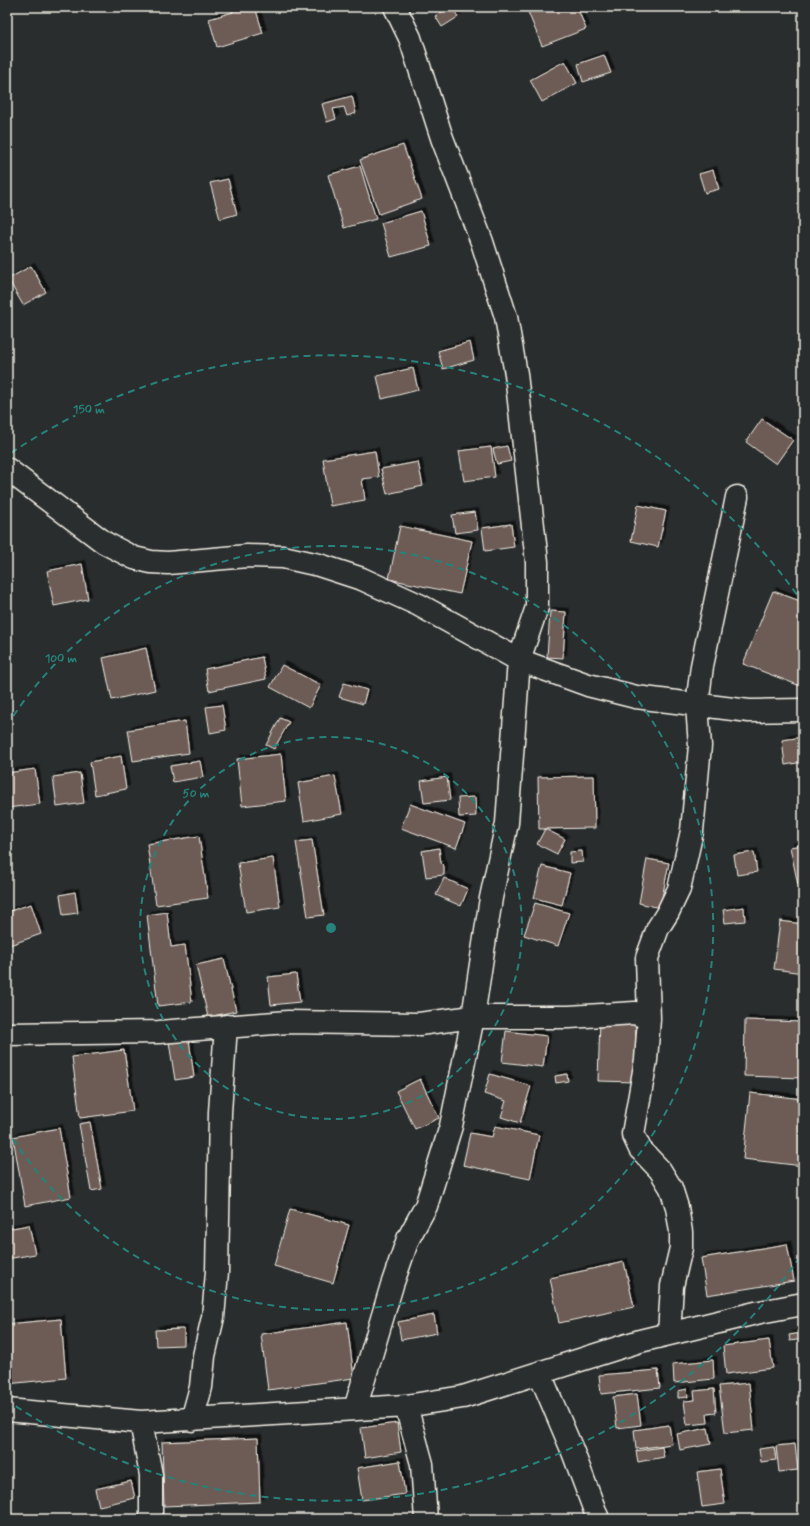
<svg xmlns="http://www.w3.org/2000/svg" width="810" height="1526" viewBox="0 0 810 1526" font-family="Mynerve,sans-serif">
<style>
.building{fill:#6c5b54;stroke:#f4f1e8;filter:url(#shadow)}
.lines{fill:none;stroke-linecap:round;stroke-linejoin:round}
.street-casing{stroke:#f4f1e8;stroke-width:25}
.street{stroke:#2a2d2e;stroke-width:22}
.ring{fill:none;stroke:#26827a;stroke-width:2;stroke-dasharray:7 5}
.centre{fill:#26827a;stroke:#2a2d2e;stroke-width:2}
.ring-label{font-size:12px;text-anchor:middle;font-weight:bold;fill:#26827a;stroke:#2a2d2e;stroke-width:4;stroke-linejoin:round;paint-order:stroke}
</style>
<defs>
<filter id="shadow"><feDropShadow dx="3.5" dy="-3.5" stdDeviation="0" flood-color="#0009"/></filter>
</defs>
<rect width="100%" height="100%" fill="#2a2d2e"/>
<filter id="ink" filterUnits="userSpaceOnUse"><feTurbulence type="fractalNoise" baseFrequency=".025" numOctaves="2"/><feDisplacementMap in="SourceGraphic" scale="8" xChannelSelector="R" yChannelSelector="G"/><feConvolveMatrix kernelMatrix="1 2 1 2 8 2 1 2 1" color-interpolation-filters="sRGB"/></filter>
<g filter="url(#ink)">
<path class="building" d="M232,7H255L263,33L217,47L209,19L233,12Z
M449,7H452L458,17L442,27L435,16Z
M526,7H577L586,29L542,46Z
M604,55L611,73L583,82L578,64Z
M565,61L577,83L542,102L530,80Z
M352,96L356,113L347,116L344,107L333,109L336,119L327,122L322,104Z
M403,145L422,199L379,214L360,160Z
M360,166L376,219L344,228L328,175Z
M713,170L719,189L705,193L699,174Z
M228,179L237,214L220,219L210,183Z
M421,211L431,246L391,257L381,223Z
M31,266L46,292L23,305L8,279Z
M470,342L474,360L443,369L438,351Z
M413,368L418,390L382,399L377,376Z
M762,419L793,440L776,464L746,442Z
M507,446L511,461L497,464L493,449Z
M491,447L495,477L464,481L459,451Z
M375,451L379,477L362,479L365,500L330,506L323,459Z
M418,462L423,486L387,494L381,469Z
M638,505L666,511L658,547L631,541Z
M475,512L478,530L455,533L452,515Z
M511,524L514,547L485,551L482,528Z
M400,526L472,541L460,594L389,579Z
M82,564L88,599L54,606L47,571Z
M773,591L803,602V687L743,664Z
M550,611L566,612L563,658L547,657Z
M146,648L155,690L112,700L103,658Z
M262,657L266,679L209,691L205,669Z
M282,665L321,685L309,708L270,687Z
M344,683L367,690L363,704L339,697Z
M222,705L226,730L210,733L206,707Z
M280,718L289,722L274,749L266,745Z
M185,721L189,753L133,761L128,730Z
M803,737V762L785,765L782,740Z
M281,754L286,801L242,806L237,759Z
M121,756L126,789L95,795L90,762Z
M200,761L203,777L173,782L170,766Z
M35,769L40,804L7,808V773Z
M80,773L84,803L57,807L53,777Z
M335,776L342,814L304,821L298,783Z
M594,776L595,828L539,829L538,777Z
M447,777L450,800L424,803L421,781Z
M475,797L476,816L459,817L458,798Z
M410,804L465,824L456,848L401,828Z
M545,829L565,839L557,854L537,844Z
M199,836L208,898L156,905L147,844Z
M312,840L324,915L308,917L296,842Z
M803,845V883L798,885L790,847Z
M439,848L441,863L444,866V875L426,877L422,851Z
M582,851L583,862L570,863V852Z
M754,852L757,872L737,875L734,855Z
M273,858L280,907L246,912L238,863Z
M647,859L669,863L660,908L639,903Z
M542,866L570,873L562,905L534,898Z
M444,878L468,889L461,906L436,895Z
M75,892L78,913L63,915L60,895Z
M535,903L569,913L558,946L524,935Z
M31,904L41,934L7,946V912Z
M744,907L745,921L725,923L723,910Z
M167,912L171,947L185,945L192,1002L158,1006L147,915Z
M780,921L803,924V973L774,969Z
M224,959L236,1011L208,1017L196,965Z
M296,974L300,1002L271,1005L268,977Z
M600,1019L636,1020L635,1082L598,1081Z
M745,1020L803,1022V1078L744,1076Z
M506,1031L547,1036L543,1067L502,1062Z
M189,1039L194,1077L175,1080L169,1042Z
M124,1050L133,1111L80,1118L72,1057Z
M490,1074L531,1086L520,1123L501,1117L506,1101L484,1094Z
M567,1074L568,1081L556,1083L555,1076Z
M420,1079L439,1118L415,1129L396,1091Z
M750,1093L803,1099V1166L743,1159Z
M90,1122L102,1189L91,1191L79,1124Z
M495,1126L539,1135L530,1179L463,1165L470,1133L492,1137Z
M59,1128L71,1197L25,1206L13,1137Z
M290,1209L349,1225L333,1283L274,1266Z
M29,1225L35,1254L7,1259V1229Z
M787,1244L794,1281L707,1295L701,1258Z
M624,1262L634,1307L559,1323L550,1278Z
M434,1315L437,1333L401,1340L398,1322Z
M61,1319L66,1378L7,1384V1324Z
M347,1322L354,1378L268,1390L261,1334Z
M184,1329V1345L156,1346L155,1330Z
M802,1333L803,1339L790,1341L789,1335Z
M769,1340L773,1368L726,1374L723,1346Z
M713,1360L714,1379L674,1383L673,1364Z
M658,1370L660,1388L601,1394L599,1375Z
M749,1383L754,1430L725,1433L719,1386Z
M687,1389L688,1397L678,1398V1391Z
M714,1389L716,1413L707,1414L708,1423L687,1425L684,1401L695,1400L694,1391Z
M637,1394L641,1425L617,1428L613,1397Z
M397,1423L401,1452L365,1458L361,1428Z
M669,1425L672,1444L636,1449L634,1430Z
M708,1428L711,1444L680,1450L677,1434Z
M258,1438L260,1502L164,1506L162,1442Z
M800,1443H803V1461H802Z
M795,1444L798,1470L779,1472L776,1446Z
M662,1447L664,1457L638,1462L636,1451Z
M774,1447L776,1460L761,1462L759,1449Z
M400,1461L405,1494L362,1500L357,1468Z
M720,1469L725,1504L702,1507L697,1472Z
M131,1481L135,1498L99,1506L95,1489Z"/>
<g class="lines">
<defs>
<path id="street" d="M7,469L105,543L134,558L151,562L168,563L247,556L283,557L319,565L362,579L419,605L519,660L588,685L636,697L749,711L803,710
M7,1034L159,1032L288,1022L419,1024L473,1017H569L635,1013L649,1019
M669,1334L672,1286L681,1248V1232L677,1207L671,1188L660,1170L640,1149L633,1134L646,1060L649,1019L647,958L658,928L668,912L679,889L692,831L700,746L697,705L702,666L737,497
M540,1374L573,1452L598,1519
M406,1406L422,1464L426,1519
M355,1409L392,1285L408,1239L426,1206L451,1126L473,1017L491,898L507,823L519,660L537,607V562L516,374L506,317L482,242L442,138L410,38L395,7
M7,1410L141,1422L406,1406L463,1397L640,1341L760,1312L803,1304
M192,1420L201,1387L204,1356L213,1317L217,1272L220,1112L226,1026
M141,1422L151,1475V1519"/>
</defs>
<use href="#street" class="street-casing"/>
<use href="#street" class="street"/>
</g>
</g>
<g class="ring">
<circle cx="331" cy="928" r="191"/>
<path d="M7 726A382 382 0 1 1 7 1130"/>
<path d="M800 1257A573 573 0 0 1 11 1403M11 453A573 573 0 0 1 800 599"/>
</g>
<circle cx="331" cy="928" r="6" class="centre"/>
<g class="ring-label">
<text x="89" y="413">150 m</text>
<text x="61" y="662">100 m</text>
<text x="196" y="797">50 m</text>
</g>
<rect width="810" height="1526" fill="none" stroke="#2a2d2e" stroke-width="24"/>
<rect x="12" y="12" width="786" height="1502" fill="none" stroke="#f4f1e8" stroke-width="1.5" filter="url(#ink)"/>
</svg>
